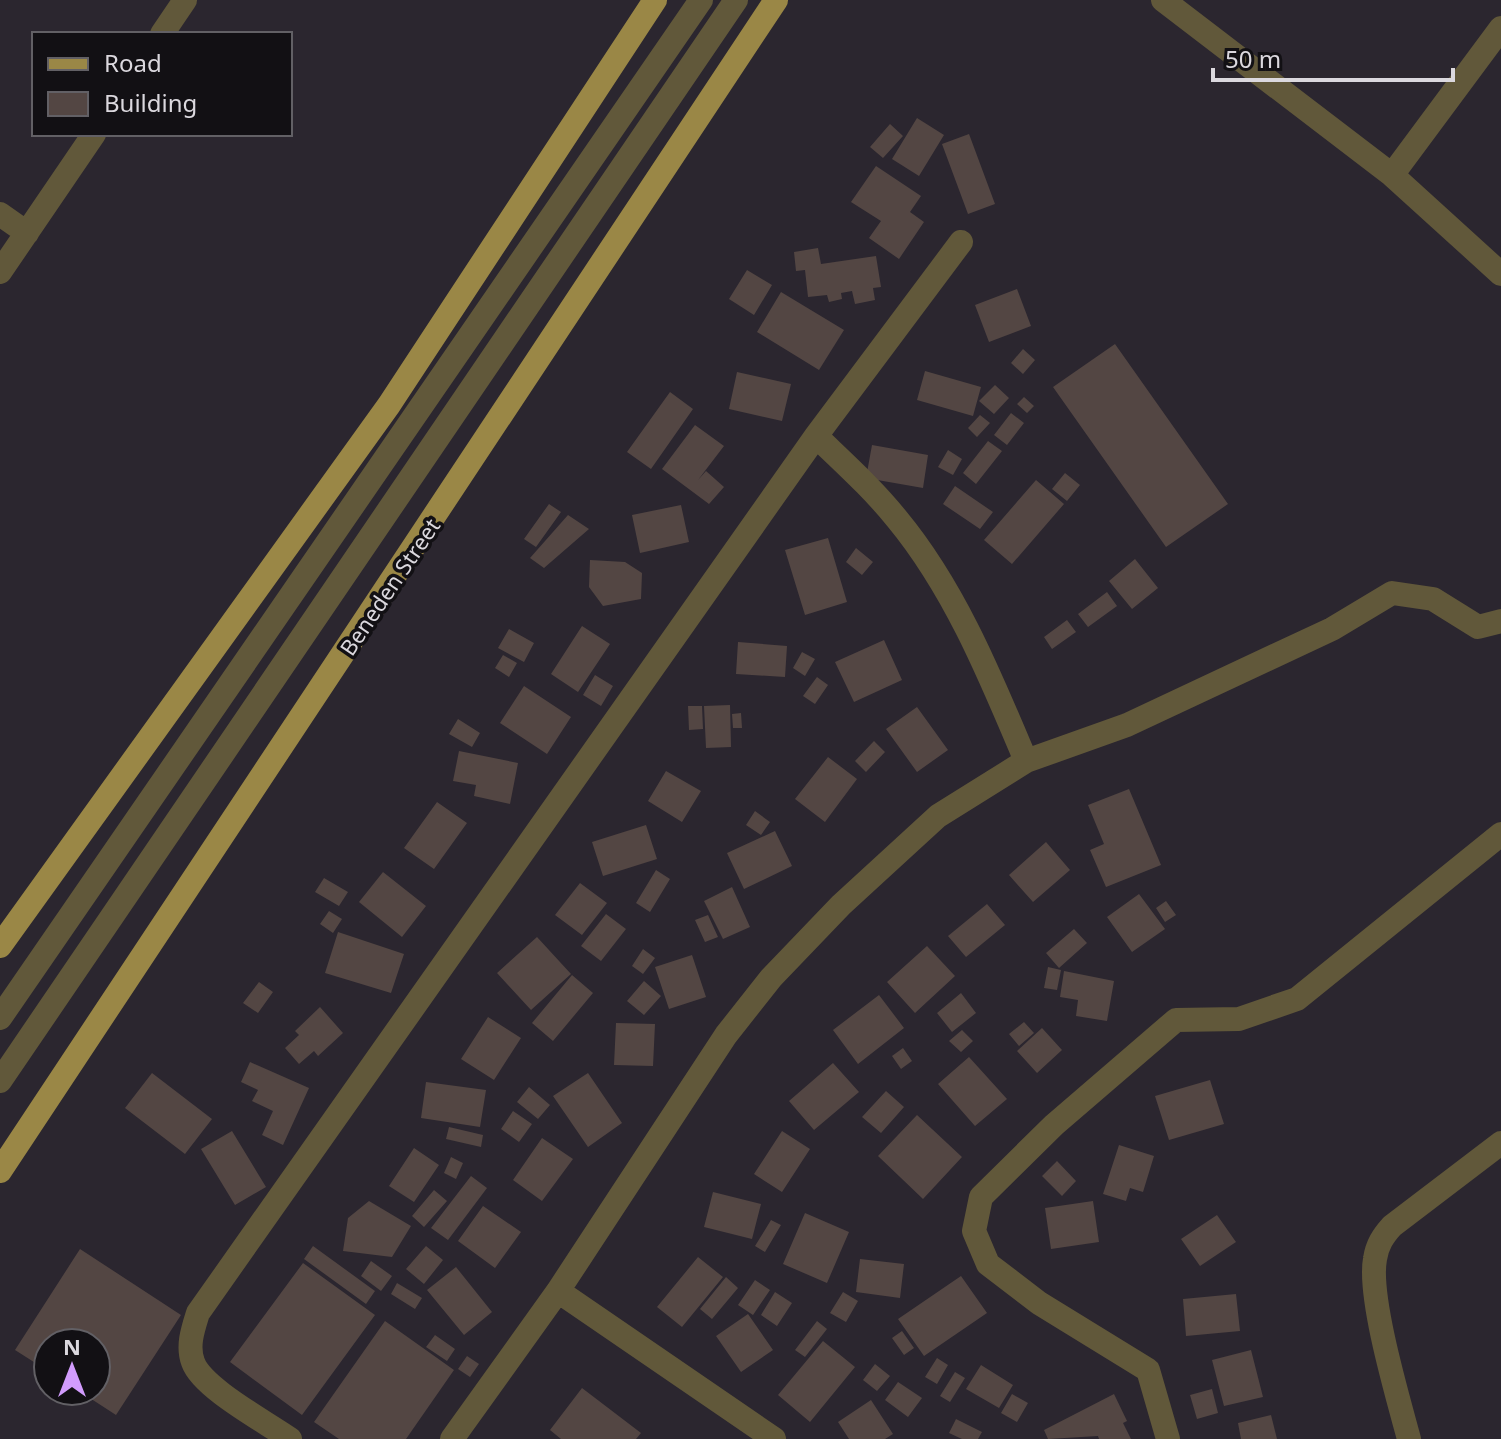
<svg xmlns="http://www.w3.org/2000/svg" width="1501" height="1439" viewBox="0 0 1501 1439" font-family="'Noto Sans',sans-serif">
<style>
.building{fill:#534643}
.lines{fill:none;stroke-linecap:round;stroke-linejoin:round}
.minor{stroke:#61583a;stroke-width:24}
.major{stroke:#9a8746;stroke-width:24}
.labels{text-anchor:middle;stroke-width:7;stroke-linejoin:round;paint-order:stroke}
.street-label{font-size:22px;fill:#dbd8de;stroke:#121014}
</style>
<rect width="100%" height="100%" fill="#2b262f"/>
<path class="building" d="M917,118L944,135L919,176L892,159Z
M890,124L903,136L883,158L870,147Z
M969,134L995,204L968,214L942,144Z
M876,166L921,196L910,212L924,222L899,259L869,238L881,221L851,202Z
M818,248L821,264L876,256L881,287L873,288L875,300L855,304L852,291L841,293L842,299L829,302L827,295L808,297L805,270L796,271L794,252Z
M747,270L772,285L754,315L729,299Z
M1017,289L1031,326L989,342L975,305Z
M781,292L844,330L819,370L757,332Z
M1115,344L1228,504L1166,547L1053,387Z
M1023,349L1035,360L1023,374L1011,363Z
M925,371L981,387L973,416L917,400Z
M737,372L791,384L782,421L729,409Z
M995,385L1009,398L994,414L979,401Z
M670,392L693,409L651,469L627,452Z
M1024,397L1034,406L1027,413L1017,404Z
M1011,413L1024,423L1007,445L994,435Z
M980,415L990,423L977,437L968,428Z
M695,425L724,446L698,480L706,471L724,487L709,504L662,469Z
M988,441L1002,451L976,484L963,473Z
M872,445L928,455L923,488L866,478Z
M948,450L962,459L953,475L938,467Z
M1065,473L1080,485L1067,501L1052,489Z
M1036,480L1064,504L1012,564L984,540Z
M955,486L993,512L980,529L943,504Z
M549,504L561,512L536,547L524,539Z
M681,505L689,542L640,553L632,515Z
M568,515L589,529L544,568L530,558Z
M828,538L847,602L805,615L785,550Z
M856,548L873,562L862,575L846,562Z
M1135,559L1158,588L1132,609L1109,581Z
M590,560L625,562L642,573L641,599L603,606L589,587Z
M1107,592L1117,606L1088,627L1078,614Z
M1067,620L1076,632L1052,649L1044,637Z
M582,626L610,644L578,692L551,674Z
M509,629L534,643L524,662L498,648Z
M884,640L902,680L854,702L835,662Z
M738,642L787,646L785,677L736,674Z
M802,652L815,659L805,676L793,668Z
M503,655L517,663L509,677L495,668Z
M595,675L613,686L601,706L583,695Z
M817,677L828,685L815,704L803,696Z
M524,686L571,717L547,754L500,723Z
M730,705L731,747L706,748L704,706Z
M688,706H702L703,729L689,730Z
M917,707L948,750L917,772L886,729Z
M741,713L742,728H733L732,714Z
M458,719L480,733L472,747L449,734Z
M874,741L885,752L866,772L855,761Z
M459,751L518,763L510,804L474,796L476,785L453,781Z
M828,757L857,779L825,822L795,799Z
M666,771L701,791L682,822L648,801Z
M1129,789L1161,865L1106,887L1090,850L1104,844L1088,805Z
M437,802L467,823L434,869L404,848Z
M755,811L770,822L761,835L746,825Z
M646,825L657,859L603,876L592,842Z
M775,831L792,866L744,889L727,853Z
M1046,842L1070,870L1033,902L1009,875Z
M656,870L670,879L650,912L636,903Z
M383,872L426,906L402,937L359,902Z
M324,878L348,892L339,906L315,892Z
M580,883L607,903L582,935L555,915Z
M732,887L750,927L723,939L704,901Z
M1139,894L1165,929L1132,952L1107,917Z
M1166,901L1176,915L1165,922L1156,908Z
M987,904L1005,925L966,957L948,936Z
M329,911L342,919L333,933L320,924Z
M606,914L626,929L601,961L581,946Z
M708,915L718,937L705,942L695,920Z
M1074,929L1087,943L1059,968L1046,953Z
M338,932L404,954L391,993L325,973Z
M537,937L571,974L531,1010L497,973Z
M927,946L955,976L915,1013L887,982Z
M643,949L655,958L643,974L632,966Z
M692,955L706,997L669,1009L655,967Z
M1048,967L1061,970L1057,990L1044,988Z
M1064,971L1114,981L1107,1021L1076,1016L1078,1000L1060,997Z
M572,975L593,993L553,1041L532,1023Z
M644,981L661,996L644,1015L627,1001Z
M259,982L273,992L258,1013L243,1003Z
M961,993L976,1013L952,1032L937,1013Z
M879,995L904,1028L858,1064L833,1030Z
M320,1007L343,1033L318,1056L314,1051L299,1064L285,1048L299,1035L295,1031Z
M488,1017L521,1038L494,1080L461,1059Z
M1024,1022L1034,1033L1019,1046L1009,1034Z
M616,1023L655,1024L653,1066L614,1065Z
M1042,1028L1062,1050L1037,1073L1017,1051Z
M962,1030L973,1041L961,1052L949,1041Z
M903,1048L912,1061L901,1069L892,1056Z
M969,1057L1007,1099L975,1126L938,1084Z
M250,1062L309,1088L283,1145L262,1135L273,1111L252,1101L258,1090L241,1082Z
M833,1063L859,1092L814,1130L789,1101Z
M152,1073L212,1119L185,1154L125,1108Z
M588,1073L622,1123L588,1147L553,1096Z
M1210,1080L1224,1124L1169,1140L1155,1096Z
M426,1082L486,1090L480,1127L421,1118Z
M529,1087L550,1105L538,1119L517,1102Z
M886,1091L904,1107L881,1133L862,1117Z
M513,1111L532,1124L519,1142L501,1129Z
M917,1115L962,1157L923,1199L878,1156Z
M449,1127L483,1135L481,1147L446,1139Z
M232,1131L266,1187L235,1205L201,1149Z
M782,1131L810,1149L782,1192L754,1174Z
M542,1138L573,1159L542,1201L513,1180Z
M1119,1145L1154,1156L1143,1192L1130,1188L1126,1201L1103,1194Z
M414,1148L439,1165L414,1202L389,1186Z
M451,1157L463,1163L456,1179L444,1173Z
M1057,1161L1076,1181L1062,1196L1042,1176Z
M471,1176L487,1188L448,1240L431,1228Z
M434,1190L447,1201L424,1227L412,1216Z
M713,1192L761,1204L752,1239L704,1227Z
M369,1201L411,1226L392,1257L343,1251L348,1218Z
M1093,1201L1099,1242L1051,1249L1045,1208Z
M483,1206L521,1232L495,1268L458,1241Z
M805,1213L849,1232L827,1283L783,1264Z
M1217,1215L1236,1242L1200,1266L1181,1239Z
M771,1220L781,1225L765,1252L755,1246Z
M313,1246L375,1291L366,1304L304,1259Z
M426,1246L443,1260L424,1284L406,1269Z
M80,1249L181,1315L116,1415L79,1391H96V1343H48V1371L15,1350Z
M698,1257L723,1277L682,1327L657,1307Z
M860,1259L904,1264L900,1298L856,1292Z
M371,1261L392,1276L381,1291L361,1276Z
M303,1263L375,1315L302,1415L230,1362Z
M456,1267L492,1312L464,1335L427,1290Z
M961,1276L987,1313L924,1356L898,1319Z
M726,1277L738,1288L712,1319L700,1309Z
M755,1280L770,1290L753,1315L738,1305Z
M397,1283L422,1298L415,1309L391,1294Z
M775,1292L792,1303L777,1326L761,1315Z
M843,1292L858,1301L846,1322L830,1313Z
M1236,1294L1240,1331L1186,1336L1183,1299Z
M748,1314L773,1350L741,1372L716,1336Z
M385,1321L454,1370L406,1439H339L314,1422Z
M817,1321L827,1329L805,1357L795,1350Z
M902,1331L914,1348L904,1355L892,1338Z
M435,1335L455,1349L447,1361L426,1347Z
M823,1341L855,1367L810,1422L778,1395Z
M1251,1350L1263,1397L1224,1406L1212,1360Z
M467,1356L479,1364L470,1377L458,1369Z
M937,1358L948,1365L937,1384L925,1377Z
M875,1364L890,1376L877,1391L863,1380Z
M981,1365L1013,1385L999,1408L966,1389Z
M955,1372L965,1378L950,1402L940,1396Z
M898,1382L922,1398L908,1417L885,1400Z
M582,1388L641,1433L636,1439H561L550,1430Z
M1212,1389L1218,1413L1197,1419L1190,1395Z
M1012,1394L1028,1403L1017,1422L1001,1413Z
M1114,1394L1127,1421L1123,1423L1131,1439H1099L1098,1436L1048,1439L1044,1430Z
M871,1400L893,1434L885,1439H849L838,1422Z
M1271,1415L1277,1439H1241L1238,1423Z
M956,1419L982,1432L978,1439H962L949,1433Z"/>
<g class="lines">
<path class="minor" d="M1163,0L1392,175L1501,274
M162,34L185,0
M1392,175L1501,28
M0,214L27,233
M0,272L94,134
M816,436C844,463 873,489 897,519C955,589 991,678 1026,761
M0,1018L701,0
M0,1081L736,0
M558,1291L774,1439
M290,1439C266,1422 202,1388 193,1362C187,1346 193,1329 198,1313L816,436L961,242
M452,1439L558,1291L726,1035L771,978L841,905L938,816L1026,761L1127,725L1332,629L1392,593L1433,599L1478,627L1501,621
M1168,1439L1148,1370L1039,1303L988,1264L974,1231L981,1197L1054,1125L1176,1020L1239,1019L1297,999L1501,834
M1409,1439C1398,1398 1368,1297 1375,1259C1377,1245 1383,1236 1392,1226L1501,1143"/>
<path class="major" d="M0,946L389,405L655,0
M0,1171L776,0"/>
</g>
<g class="labels">
<g class="street-label">
<text transform="translate(390 587) rotate(-56)" y="8">Beneden Street</text>
</g>
</g>
<rect x="32" y="32" width="260" height="104" fill="#121014" stroke="#626065" stroke-width="2"/>
<rect x="48" y="58" width="40" height="12" fill="#9a8746" stroke="#626065" stroke-width="2"/>
<text x="104" y="72" font-size="24" fill="#dbd8de">Road</text>
<rect x="48" y="92" width="40" height="24" fill="#534643" stroke="#626065" stroke-width="2"/>
<text x="104" y="112" font-size="24" fill="#dbd8de">Building</text>
<g transform="translate(72 1367)"><circle r="38" fill="#121014" stroke="#626065" stroke-width="2"/>
<path d="M0-6L14 30L0 20L-14 30Z" fill="#d29cfd"/>
<text y="-12" font-size="22" font-weight="bold" text-anchor="middle" fill="#dbd8de">N</text>
</g>
<path d="M1213 68v12h240v-12" fill="none" stroke="#dbd8de" stroke-width="4"/>
<text x="1225" y="68" font-size="24" fill="#dbd8de" stroke="#121014" stroke-width="6" paint-order="stroke">50 m</text>
</svg>
